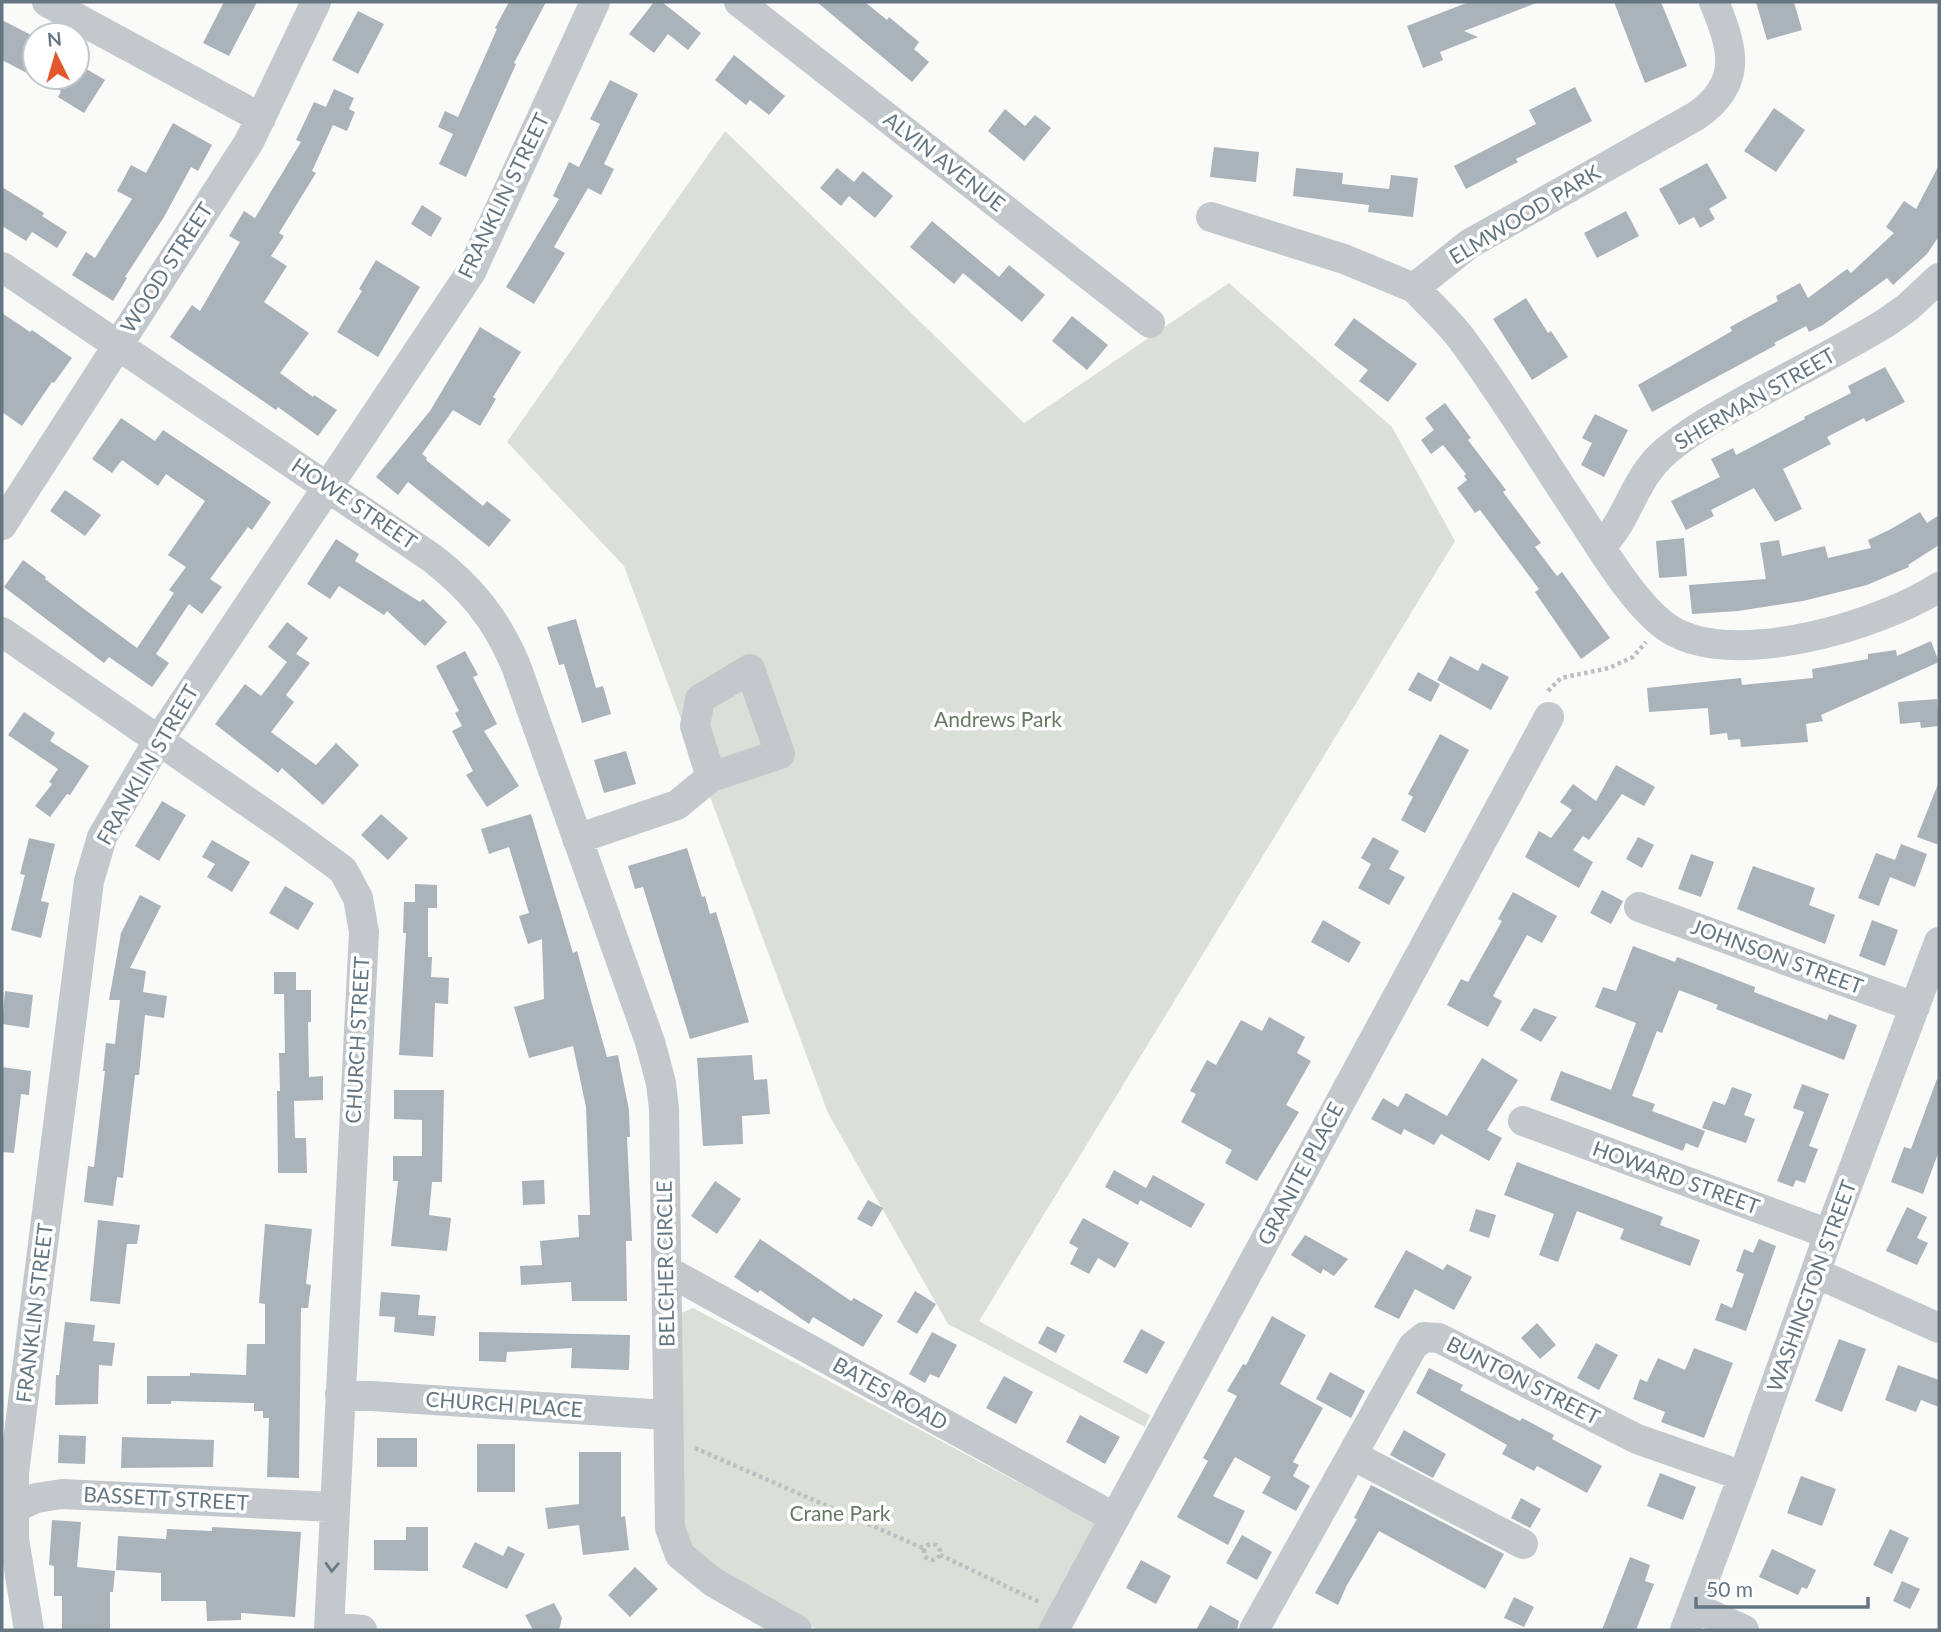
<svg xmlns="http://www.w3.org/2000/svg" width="1941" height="1632" viewBox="0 0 1941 1632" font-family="Lato,sans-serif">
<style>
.green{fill:#dadfd7}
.building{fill:#aab3b9}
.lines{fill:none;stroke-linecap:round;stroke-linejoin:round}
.path{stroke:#bbbfc2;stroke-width:4.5;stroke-dasharray:3.5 3.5;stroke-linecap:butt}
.minor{stroke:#c3c8cc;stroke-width:30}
.oneway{stroke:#6a7a87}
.labels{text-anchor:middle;stroke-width:7;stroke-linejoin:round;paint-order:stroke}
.street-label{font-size:21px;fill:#657683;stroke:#fff}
.park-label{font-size:21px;fill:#687a64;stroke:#fff}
</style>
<rect width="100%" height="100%" fill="#fafaf8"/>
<path class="green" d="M725,131L1024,423L1229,283L1392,427L1455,541L979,1321L1150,1415L1145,1427L948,1324L828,1113L624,566L507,442Z
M693,1308L1096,1524L1039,1630H818L690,1559L677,1530L679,1314Z"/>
<path class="building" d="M224,2H257L229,56L203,43Z
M509,2H546L514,63L516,64L466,177L439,164L453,134L438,127L445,111L458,117L497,29L495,28Z
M654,2H662L701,33L688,50L668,34L654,53L629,34Z
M817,2H865L887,20L889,17L919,42L914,49L929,62L912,82Z
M1469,2L1536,3L1464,31L1478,37L1440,52L1443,60L1423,68L1407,26Z
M1614,2H1661L1687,66L1645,83Z
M1756,2H1794L1802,30L1767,40Z
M358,11L384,24L358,74L332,60Z
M2,20L35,37V77H77L78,64L105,80L84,113L58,97L61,91L2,60Z
M734,55L785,96L769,115L750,100L746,105L715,80Z
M610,80L638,94L604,164L614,169L601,195L588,188L554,247L565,253L534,304L506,287L559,199L553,196L569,162L579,167L600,124L590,119Z
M1575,87L1592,121L1516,159L1518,162L1466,189L1454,166L1536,124L1529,110Z
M334,89L354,98L349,109L355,112L347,131L333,125L312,171L316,173L279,233L284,236L271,256L287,266L264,302L309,333L280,373L313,397L314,395L337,410L318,436L278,407L276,410L170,337L192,305L200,311L240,242L229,236L244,211L255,218L301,142L296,140L314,102L326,107Z
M1774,108L1805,130L1776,172L1744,151Z
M1005,109L1025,126L1035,115L1051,128L1024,161L988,131Z
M173,123L212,145L198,171L191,167L164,217L125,277L127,278L113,301L72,275L86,252L95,258L132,199L117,191L131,165L146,173Z
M1214,147L1259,152L1256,182L1210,177Z
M1707,163L1727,198L1709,209L1715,219L1700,228L1694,217L1679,225L1659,189Z
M1939,165V236L1927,254L1893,285L1887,278L1823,325L1809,332L1806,326L1774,343L1776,345L1652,412L1638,385L1732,331L1730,327L1778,301L1776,296L1800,283L1808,298L1847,269L1851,273L1894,233L1886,227L1904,201L1916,209Z
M837,168L854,182L863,171L893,196L875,218L849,196L841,206L820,188Z
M1296,168L1343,173L1342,184L1389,189L1391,175L1418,178L1413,217L1368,212L1369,205L1293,196Z
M2,187L44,213L42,216L67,232L57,248L32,232L26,241L2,226Z
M422,205L442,218L431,237L411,224Z
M1626,211L1639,236L1597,258L1584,233Z
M932,221L999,277L1009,265L1045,295L1022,322L963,273L954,284L910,247Z
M376,260L420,287L378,357L337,332L362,291L359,289Z
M1526,298L1548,333L1551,331L1568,357L1532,380L1493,319Z
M2,313L30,332L32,330L72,358L54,383L52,382L22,426L2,412Z
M1072,316L1108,345L1087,370L1052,341Z
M1354,318L1417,364L1388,402L1359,381L1368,370L1334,345Z
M480,327L521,352L493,397L496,399L480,426L453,410L422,454L427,458L426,460L483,506L487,501L511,520L489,547L408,482L398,495L376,477L430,411Z
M1885,367L1905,402L1866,422L1864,418L1827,437L1831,444L1783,469L1802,509L1775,522L1754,488L1711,510L1714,516L1686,530L1671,501L1720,477L1711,459L1733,448L1736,455L1805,419L1804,417L1851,393L1848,386Z
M1445,403L1471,438L1468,440L1506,490L1503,492L1541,543L1535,547L1557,576L1562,572L1610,638L1581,659L1535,592L1539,589L1480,510L1475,513L1457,488L1467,480L1464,476L1466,474L1443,445L1431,454L1421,440L1434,430L1425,418Z
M1595,414L1628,430L1604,477L1581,465L1592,443L1582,438Z
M121,418L155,441L163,430L271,502L252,530L248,527L210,579L222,587L202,614L189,604L156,654L169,663L152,687L109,657L104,663L4,587L23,560L46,577L45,579L84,609L137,648L174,593L169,590L186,567L168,555L205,501L166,474L158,486L122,460L112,473L92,459Z
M65,490L101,515L85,536L50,511Z
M1920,512L1927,523L1939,515V545L1908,565L1909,567L1867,585L1803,601L1738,611L1692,614L1689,585L1766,579L1760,543L1779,540L1782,556L1825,546L1828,558L1871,548L1868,540L1891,529Z
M1684,538L1687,576L1659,578L1656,541Z
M336,539L359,554L355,561L420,602L423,599L447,622L425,646L387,611L384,615L339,586L330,599L307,584Z
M576,619L596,688L603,686L611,714L582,723L564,664L559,665L547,627Z
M287,622L308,638L296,654L310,663L286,695L294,702L271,732L316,765L336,743L359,765L323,805L282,768L278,773L215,724L245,684L261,696L287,662L268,647Z
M1931,641L1939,662L1821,715L1823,721L1806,724L1808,742L1741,747L1740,739L1728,740L1727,733L1710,735L1708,708L1649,712L1647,688L1741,678L1742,685L1813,678L1812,669L1868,659V654L1896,650L1897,656Z
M465,651L478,675L473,677L497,724L484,731L519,786L487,807L466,775L473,771L452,731L462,726L455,713L459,711L436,666Z
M1450,656L1478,671L1482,663L1509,677L1491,710L1437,680Z
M1418,672L1440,684L1431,702L1408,690Z
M1937,699L1939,726L1921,728L1920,722L1900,724L1898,702Z
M24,712L55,733L50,741L89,766L70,795L67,794L50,817L35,806L52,784L49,782L58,769L8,735Z
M1440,734L1469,750L1425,833L1401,820L1413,797L1408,794Z
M626,751L636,784L604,793L594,760Z
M1616,765L1655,787L1644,806L1622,794L1589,840L1583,836L1573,850L1593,862L1579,888L1525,857L1539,831L1551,838L1572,810L1560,802L1573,784L1596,801Z
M1938,784H1939V845L1917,837Z
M162,801L186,815L159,861L135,846Z
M381,814L408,838L388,860L361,835Z
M531,814L573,953L577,951L607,1057L618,1055L629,1110L630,1137H627L632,1241H626L627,1301H572L571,1282L521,1285L520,1266L542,1265L540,1241L579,1237L578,1215H590L586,1107L573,1046L529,1058L514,1007L544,999L542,939L528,944L519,916L529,913L509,847L489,854L481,829Z
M1373,837L1399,851L1389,869L1405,877L1389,905L1358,888L1371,864L1361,858Z
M1638,837L1654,845L1642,868L1626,859Z
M29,838L55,844L41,901L49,903L41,938L11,930L25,875L20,874Z
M212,840L250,862L232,892L207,877L215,864L202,857Z
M1901,844L1927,854L1915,887L1890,877L1879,906L1858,898L1876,853L1895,860Z
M687,848L702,897L705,896L710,914L716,912L749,1022L690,1039L643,887L635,889L628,866Z
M1691,854L1714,862L1701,897L1678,889Z
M1753,866L1815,888L1809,905L1835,915L1825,944L1737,909Z
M415,884L437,885V908H428V957H432L431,977L449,978L448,1004L435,1003L433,1057L399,1055L406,933H403L404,902H415Z
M285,886L314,903L298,930L269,913Z
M1602,890L1623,901L1611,924L1590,913Z
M1513,892L1557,916L1542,943L1527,935L1493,996L1502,1001L1488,1027L1447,1005L1461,979L1468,982L1502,921L1498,919Z
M140,895L161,906L130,968L146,971L143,992L167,996L164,1018L145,1015L139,1075H135L123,1178L117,1177L113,1206L84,1202L88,1166L94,1167L105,1071H103L106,1043L115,1044L120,1000H109L121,933Z
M1323,920L1361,942L1349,963L1311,942Z
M1872,920L1898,930L1885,966L1859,956Z
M1633,946L1675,962L1677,957L1755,987L1754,992L1827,1020L1829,1014L1857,1025L1844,1060L1716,1009L1718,1005L1679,990L1662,1033L1657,1031L1632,1096L1655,1104L1652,1111L1705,1131L1698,1148L1686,1143L1683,1151L1550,1100L1561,1071L1611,1090L1636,1023L1595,1007L1603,987L1616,991Z
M274,972H296V990H311V1022H308L309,1077L323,1076V1100L294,1101L295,1138H306L307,1173H278L277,1091H280L279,1053H285L284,994H274Z
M5,991L33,995L29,1028L2,1024Z
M1534,1008L1557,1017L1541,1042L1520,1030Z
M1269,1017L1305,1037L1297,1053L1311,1061L1286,1105L1299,1112L1257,1181L1225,1163L1232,1150L1181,1122L1196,1094L1190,1091L1207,1060L1216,1065L1241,1020L1262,1031Z
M752,1055L754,1080L767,1079L770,1114L742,1116L743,1144L703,1146L697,1058Z
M1482,1058L1518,1080L1487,1130L1502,1138L1489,1161L1441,1134L1434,1145L1404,1129L1401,1135L1371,1119L1383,1098L1398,1107L1406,1093L1447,1116Z
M2,1067L31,1071L29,1095L21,1094L14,1153L2,1152Z
M1937,1079L1939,1080V1151L1923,1194L1891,1182L1904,1147L1911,1149Z
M1802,1084L1829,1094L1809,1146L1818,1149L1805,1183L1796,1180L1793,1187L1777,1181L1804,1112L1793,1108Z
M1732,1087L1752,1094L1744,1115L1755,1119L1746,1143L1702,1128L1713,1101L1725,1105Z
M394,1090H444L442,1182H432L429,1215L451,1218L447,1251L391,1246L398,1181H393V1156H422V1120L394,1119Z
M1517,1162L1663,1217L1660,1225L1700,1240L1690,1266L1620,1239L1624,1229L1577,1211L1558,1262L1539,1255L1554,1214L1504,1195Z
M1114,1170L1146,1188L1153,1175L1205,1204L1191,1228L1140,1200L1138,1205L1105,1187Z
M544,1180L545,1204L523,1205L522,1181Z
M715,1181L741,1199L717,1234L691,1216Z
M868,1200L883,1208L872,1227L857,1219Z
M1907,1207L1927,1217L1917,1238L1928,1243L1917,1265L1886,1251Z
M1476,1209L1496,1215L1489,1238L1469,1231Z
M1083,1218L1129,1243L1115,1268L1098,1258L1089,1274L1070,1264L1078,1248L1069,1243Z
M98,1220L140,1225L137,1244H127L120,1304L90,1301Z
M265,1224L312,1229L306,1284L311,1285L308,1308H301L299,1478L267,1477L269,1418H263V1411H254V1403L171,1401V1404H147V1376H190V1373L246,1375L247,1344H265V1304L259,1303Z
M1305,1235L1348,1259L1334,1276L1323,1269L1321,1274L1291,1255Z
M760,1239L851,1301L854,1298L883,1315L863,1347L813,1317L809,1324L760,1290L758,1293L734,1277Z
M1759,1239L1776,1246L1746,1331L1715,1320L1721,1303L1732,1308L1744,1274L1736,1271L1744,1249L1753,1253Z
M1406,1250L1443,1270L1447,1264L1472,1277L1454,1310L1415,1289L1399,1319L1374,1307Z
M915,1291L936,1304L917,1334L897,1322Z
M381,1292L420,1295L418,1315L436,1316L434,1336L394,1332L395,1317L379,1316Z
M1272,1316L1306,1335L1280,1384L1323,1408L1293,1462L1299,1465L1293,1476L1310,1486L1296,1511L1262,1493L1271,1477L1235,1457L1213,1496L1245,1511L1228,1545L1177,1517L1208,1461L1203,1458L1237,1396L1227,1391L1243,1364L1246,1365Z
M65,1322L95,1325L93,1341L115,1343L112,1366L99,1365L98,1404L55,1405L56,1375H59Z
M1537,1323L1556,1345L1540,1359L1521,1338Z
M1047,1326L1065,1335L1056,1353L1038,1343Z
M1141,1329L1165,1342L1147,1374L1123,1362Z
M479,1332L630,1335L629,1370L571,1368L572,1348L507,1352L506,1362L479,1361Z
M932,1332L957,1345L939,1378L930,1374L925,1383L909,1374Z
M1839,1339L1866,1349L1842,1412L1815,1401Z
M1596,1343L1618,1355L1599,1390L1577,1378Z
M1694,1348L1733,1363L1704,1438L1661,1422L1665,1412L1633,1399L1640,1379L1647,1382L1658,1358L1685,1370Z
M1898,1365L1939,1380V1407L1921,1400L1916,1412L1885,1400Z
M1429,1368L1463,1385L1460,1390L1520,1421L1522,1418L1554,1435L1552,1439L1602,1466L1587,1493L1537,1466L1534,1471L1502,1454L1507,1445L1416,1393Z
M1330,1372L1365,1391L1351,1418L1316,1399Z
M1004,1376L1033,1392L1016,1424L986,1408Z
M1080,1415L1120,1437L1105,1464L1066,1442Z
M1404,1430L1446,1454L1433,1478L1390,1455Z
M59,1435L86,1436L85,1464L58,1463Z
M122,1437L214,1440L213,1467L121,1468Z
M377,1438H417V1467H377Z
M477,1444H515V1492H477Z
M579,1452H621V1517L625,1516L629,1550L583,1555L579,1525L548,1529L545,1508L579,1504Z
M1660,1473L1696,1487L1683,1520L1647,1506Z
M1801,1476L1836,1489L1822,1526L1787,1513Z
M1371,1485L1504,1554L1485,1589L1379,1531L1347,1585L1338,1605L1315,1593L1357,1519L1354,1518Z
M1521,1498L1541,1509L1530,1528L1511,1518Z
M52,1520L81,1522L77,1567L115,1571L113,1592H110V1630H62V1596H54V1566L49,1565Z
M212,1527L301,1532L295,1617L241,1613V1620L207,1621L206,1601H161V1573L116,1570L118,1536L166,1539L167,1529L212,1531Z
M406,1527H428V1571L374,1570V1540H406Z
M1890,1529L1909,1538L1892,1574L1873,1565Z
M1242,1535L1272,1552L1257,1580L1226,1563Z
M475,1542L503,1556L508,1546L525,1554L507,1589L462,1567Z
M1772,1549L1816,1570L1807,1589L1802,1587L1798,1595L1759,1577Z
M1630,1557L1650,1565L1645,1581L1654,1584L1636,1630H1602Z
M1141,1560L1171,1576L1156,1604L1126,1588Z
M635,1567L658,1589L630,1617L608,1595Z
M1902,1581L1920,1589L1910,1609L1893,1601Z
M1514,1597L1534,1607L1524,1627L1504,1618Z
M554,1603L562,1618L559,1630H533L525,1615Z
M1210,1605L1239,1621L1237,1630H1196Z"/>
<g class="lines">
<path class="path" d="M1548,691L1561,678L1609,668L1633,657L1646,642
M695,1448L925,1549
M924 1552a8 8 0 1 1 16 0a8 8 0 1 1-16 0Z
M940,1555L1041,1603"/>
<path class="minor" d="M47,2L261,118
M739,2L1150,323
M1714,2C1733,48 1744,83 1696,116L1469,244L1414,288C1430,304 1447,320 1461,338C1504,396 1542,459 1582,519C1603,551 1638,610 1671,630C1736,669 1880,625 1939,587
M1211,217L1344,259L1414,288
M2,267L432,558C471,588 497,620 516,666L650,1042L661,1083L664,1109L670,1528L680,1555L713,1582L797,1630
M2,525L249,142L316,2
M1600,547C1629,520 1632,480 1666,451C1692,429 1722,413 1751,397C1797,372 1843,349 1887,322L1908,307L1939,278
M2,632L294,834L343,870L358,898L364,932L329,1630
M577,839L677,805L711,777L780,754L750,669L700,699L695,726L711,777
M1639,907L1915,1007
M1523,1121L1829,1234
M666,1270L1115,1518
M1816,1273L1939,1328
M340,1394L667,1415
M1352,1455L1523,1544
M2,1514L36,1498L62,1494L334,1507
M1694,1607L1744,1630
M329,1627L362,1630
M29,1630L14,1539V1473L89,881L102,837L158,741L471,272L595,2
M1054,1630L1549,717
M1254,1630L1413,1346L1424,1337L1439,1338L1637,1439L1743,1476
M1685,1630L1743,1476L1829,1234L1939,942"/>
</g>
<defs><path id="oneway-chevron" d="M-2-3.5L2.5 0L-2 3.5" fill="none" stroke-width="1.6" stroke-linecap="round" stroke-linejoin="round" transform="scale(1.75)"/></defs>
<use class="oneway" href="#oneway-chevron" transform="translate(332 1567) rotate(92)"/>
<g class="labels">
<g class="street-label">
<text transform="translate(944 162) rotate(38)" y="7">ALVIN AVENUE</text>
<text transform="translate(504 196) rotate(-64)" y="7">FRANKLIN STREET</text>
<text transform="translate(1525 215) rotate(-31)" y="7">ELMWOOD PARK</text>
<text transform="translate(167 268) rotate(-57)" y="7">WOOD STREET</text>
<text transform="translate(1755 399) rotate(-30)" y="7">SHERMAN STREET</text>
<text transform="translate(354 504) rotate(34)" y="7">HOWE STREET</text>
<text transform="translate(148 765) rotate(-60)" y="7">FRANKLIN STREET</text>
<text transform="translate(1777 957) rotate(20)" y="7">JOHNSON STREET</text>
<text transform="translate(358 1040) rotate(-87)" y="7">CHURCH STREET</text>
<text transform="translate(1301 1174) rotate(-62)" y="7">GRANITE PLACE</text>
<text transform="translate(1676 1178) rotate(20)" y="7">HOWARD STREET</text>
<text transform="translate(666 1264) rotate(-91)" y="7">BELCHER CIRCLE</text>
<text transform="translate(1812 1286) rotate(-70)" y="7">WASHINGTON STREET</text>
<text transform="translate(35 1313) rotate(-83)" y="7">FRANKLIN STREET</text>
<text transform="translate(1523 1381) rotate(27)" y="7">BUNTON STREET</text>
<text transform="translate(890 1394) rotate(29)" y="7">BATES ROAD</text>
<text transform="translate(504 1405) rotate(4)" y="7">CHURCH PLACE</text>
<text transform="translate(166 1499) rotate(3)" y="7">BASSETT STREET</text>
</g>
<g class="park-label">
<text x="998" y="727">Andrews Park</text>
<text x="840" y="1521">Crane Park</text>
</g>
</g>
<rect width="1941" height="1632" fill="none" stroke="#657683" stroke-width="7"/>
<g transform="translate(56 56) rotate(355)"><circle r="33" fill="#ffffff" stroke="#c1c8cd" stroke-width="2"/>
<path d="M0-5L12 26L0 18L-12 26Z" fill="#e4572e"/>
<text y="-10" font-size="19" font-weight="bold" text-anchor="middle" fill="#657683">N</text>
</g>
<path d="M1696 1597v10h172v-10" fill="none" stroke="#657683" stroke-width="3.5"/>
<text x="1706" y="1597" font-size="21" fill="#657683" stroke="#ffffff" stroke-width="5" paint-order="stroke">50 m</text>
</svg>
